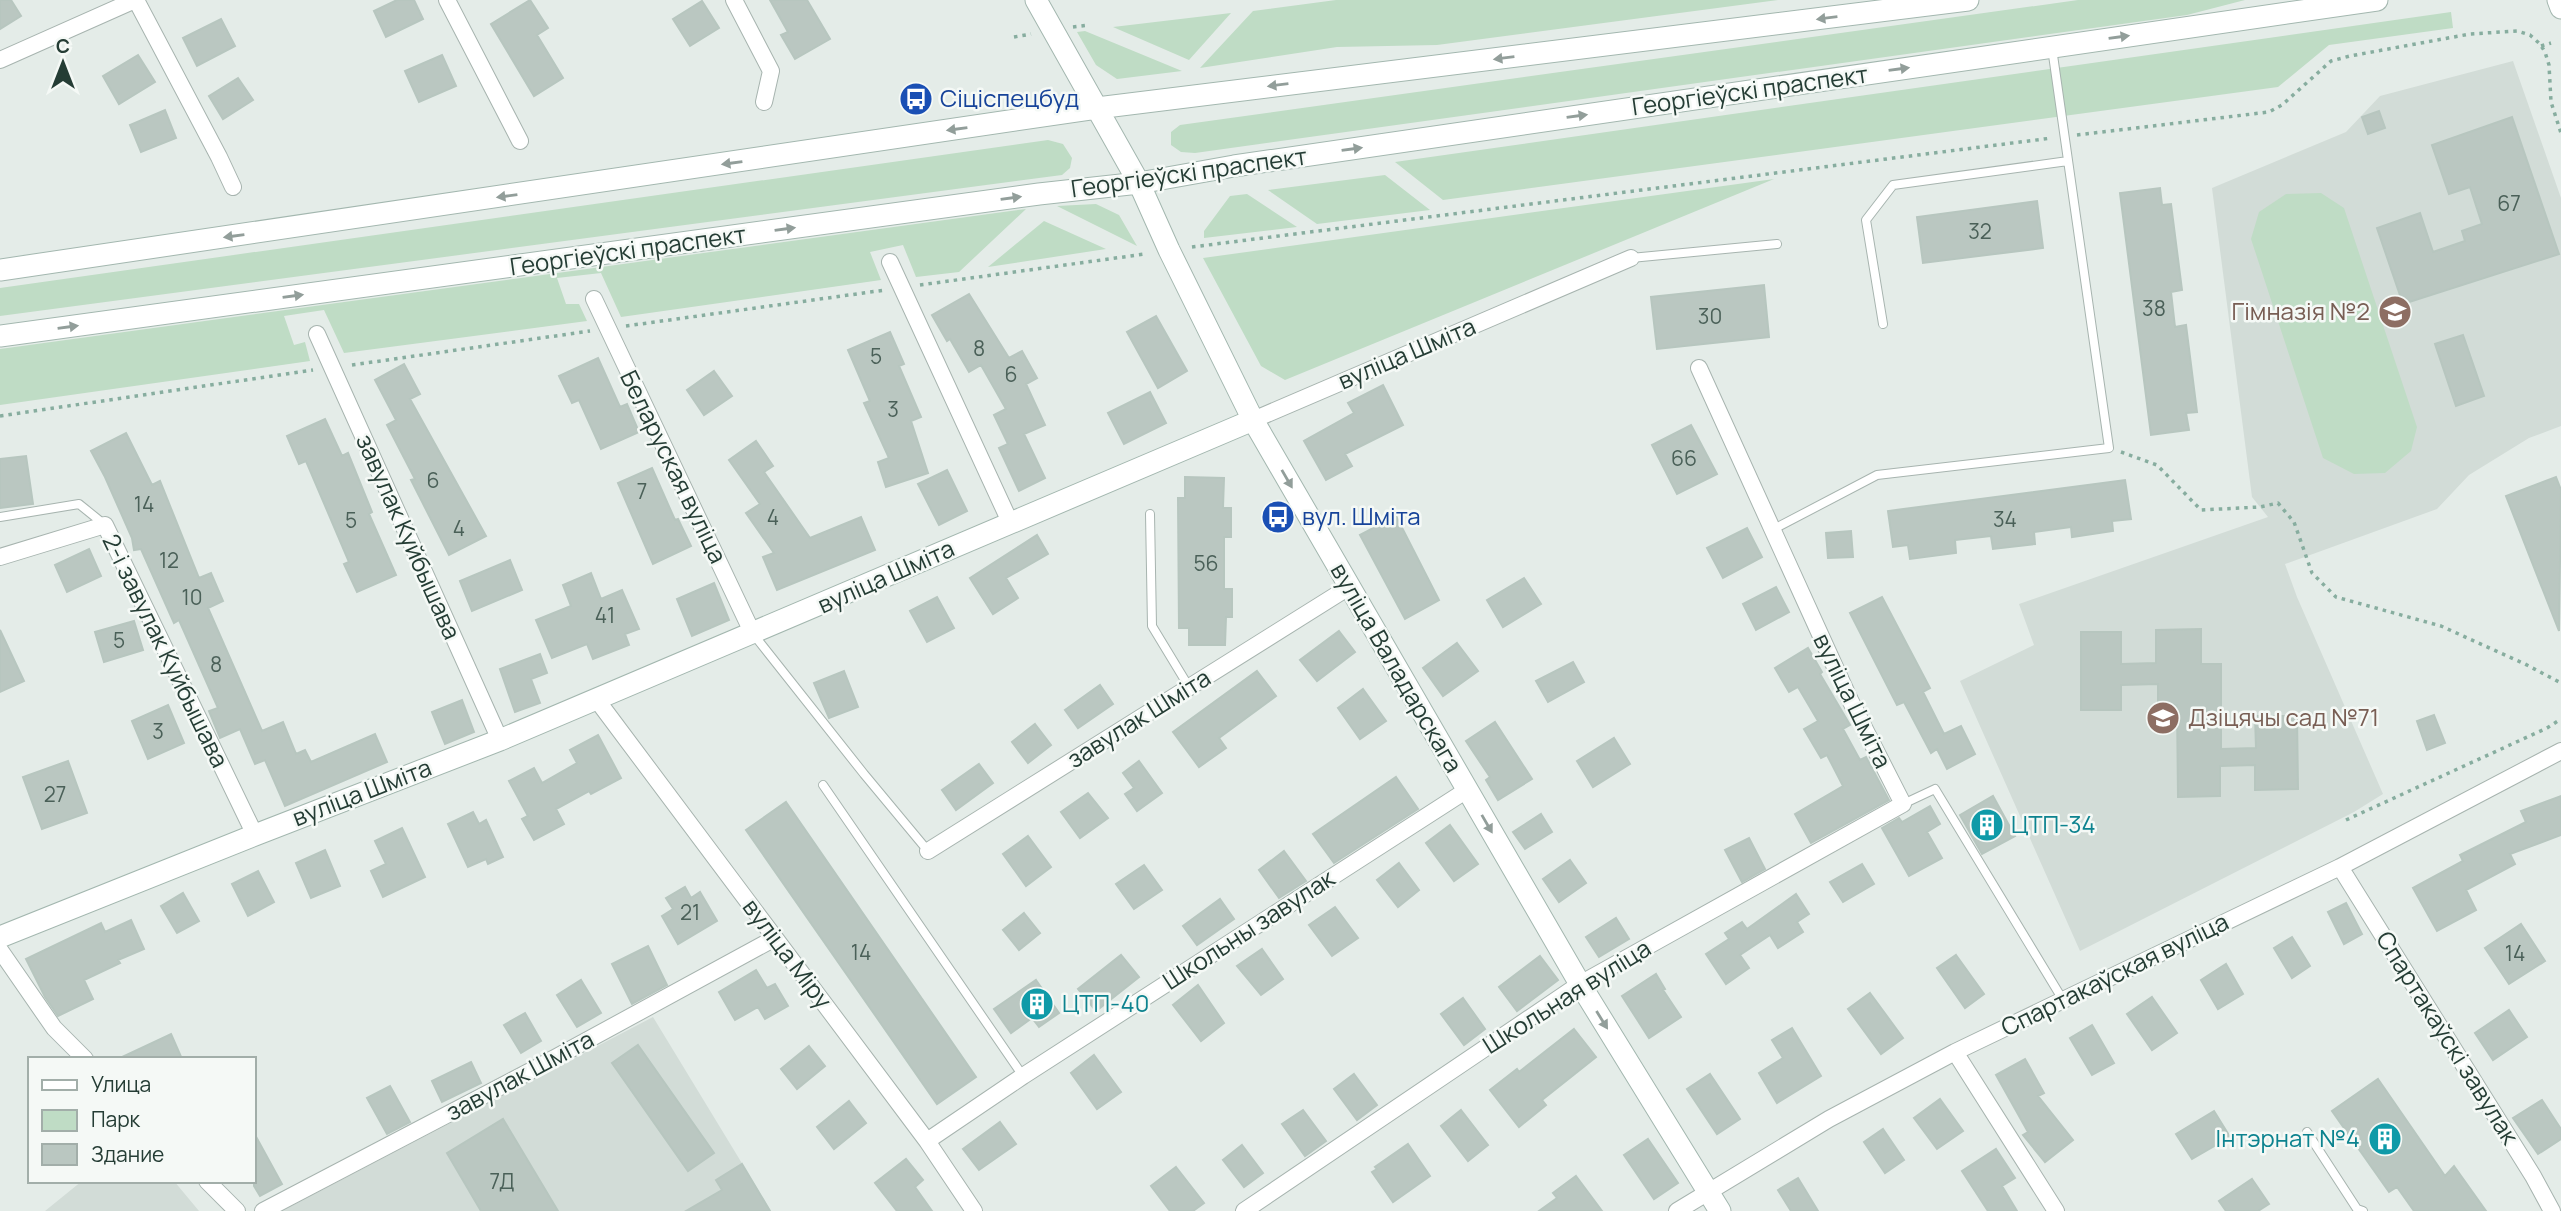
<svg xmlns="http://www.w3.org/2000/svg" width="2561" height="1211" viewBox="0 0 2561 1211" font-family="Manrope,sans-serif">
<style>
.built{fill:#d2dcd7}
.green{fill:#bfdcc5}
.building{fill:#bac7c1;stroke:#b7c6bf;stroke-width:2}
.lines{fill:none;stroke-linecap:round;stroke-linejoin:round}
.lane-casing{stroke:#a7b4af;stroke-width:10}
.street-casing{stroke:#a7b4af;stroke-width:18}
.secondary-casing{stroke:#a3b7af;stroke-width:23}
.path{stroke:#87ad9f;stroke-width:3.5;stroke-dasharray:3.5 5;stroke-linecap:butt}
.lane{stroke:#fff;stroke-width:8}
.street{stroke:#fff;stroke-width:16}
.secondary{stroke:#fff;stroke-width:21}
.oneway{fill:#929e9a}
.labels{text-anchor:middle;stroke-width:5;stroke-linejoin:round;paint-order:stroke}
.number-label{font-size:21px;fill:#4a6058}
.street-label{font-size:24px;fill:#253d35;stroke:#f5f9f6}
.transit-label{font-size:24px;fill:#164399;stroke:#f5f9f6;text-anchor:start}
.education-label{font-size:24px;fill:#785e54;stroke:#f5f9f6;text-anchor:end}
.culture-label{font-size:24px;fill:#0d838f;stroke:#f5f9f6;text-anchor:start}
</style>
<rect width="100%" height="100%" fill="#e4ece8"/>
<path class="built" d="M2513,61L2561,198V426L2529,438L2469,475L2437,509L2285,564L2297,597L2383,794L2354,812L2080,951L1960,681L2034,645L2019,604L2268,517L2252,497L2212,188L2346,132L2380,96Z
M653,1017L771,1211H282Z
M82,1181H174L199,1211H45Z"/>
<path class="green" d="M1336,0H1778L1437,45L1337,47L1200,68L1253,11Z
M2078,0H2245L2187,15L1195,153L1181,152L1171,145V132L1180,125Z
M2451,12L2453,28L2329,45L2278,87L1443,200L1395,162Z
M1231,13L1189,60L1113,27Z
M1085,31L1182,71L1117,79L1096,65L1077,32Z
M1048,140L1063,144L1072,158L1070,168L1062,175L0,316V288Z
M1385,175L1430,210L1317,224L1268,190Z
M1774,179L1285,380L1261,366L1203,258Z
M2321,193L2344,208L2417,427L2411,451L2385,473L2354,474L2323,458L2251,239L2259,212L2286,194Z
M1247,194L1297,227L1204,238V231L1230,196Z
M1096,204L1119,215L1137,246L1057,206Z
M1026,209L959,272L916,277L903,245L870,252L881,280L621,317L601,273L557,278L566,304H579L587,321L344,353L324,310L284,316L294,345L305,342L310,361L0,405V349Z
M1044,221L1106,249L988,267Z"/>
<path class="building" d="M0,0H11L21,16L0,29Z
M397,0H414L423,19L386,37L374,11Z
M530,0L548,28L537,35L563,78L534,96L491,24Z
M770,0H807L830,39L795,59L781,35L788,32Z
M702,1L719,28L690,46L673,19Z
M221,19L235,46L197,66L183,38Z
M138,55L155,82L119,104L103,76Z
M442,55L456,86L419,102L405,71Z
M238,78L253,100L223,119L209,96Z
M165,110L176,138L141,152L130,125Z
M2379,111L2385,128L2368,134L2362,117Z
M2512,117L2559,254L2403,304L2377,228L2420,213L2433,252L2465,241L2462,231L2482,224L2470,187L2449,194L2432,145Z
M2160,188L2162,205L2171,204L2182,290L2171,292L2175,327L2186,325L2197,412L2186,413L2189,430L2151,435L2120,193Z
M2037,201L2043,248L1923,263L1917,217Z
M1764,285L1769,337L1657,349L1651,297Z
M969,294L1009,358L1022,351L1037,378L1026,384L1045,425L1024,434L1045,478L1019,491L999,448L1008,444L994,415L1006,409L981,365L969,372L950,339L947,341L932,315Z
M1156,316L1187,371L1158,388L1127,332Z
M890,332L904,364L899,366L921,417L911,421L928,473L886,487L878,462L889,458L864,403L870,401L848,350Z
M2463,335L2484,396L2456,406L2435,344Z
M598,358L620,407L627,404L639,432L601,449L579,400L572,403L559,376Z
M404,364L420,394L410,399L486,536L449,555L411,480L415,479L387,425L396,420L375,380Z
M714,371L732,396L704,415L687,390Z
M1383,385L1403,425L1345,454L1352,466L1326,480L1304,441L1354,413L1348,403Z
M1150,392L1166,423L1124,444L1108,413Z
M325,419L342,456L348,453L372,512L369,514L396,575L357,592L344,564L349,562L306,461L299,464L287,436Z
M1691,425L1717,474L1677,494L1652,445Z
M126,433L152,485L160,481L199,578L211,573L223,601L208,608L262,731L283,722L296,754L305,750L311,762L375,734L387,762L285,806L265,760L255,764L240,729L220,738L209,711L218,708L179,620L174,623L141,549L134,550L132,538L105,477L91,451Z
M756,441L773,466L764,472L810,538L861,517L875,550L777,590L763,557L774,553L746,513L760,504L729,460Z
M26,456L33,504L0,508V459Z
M652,468L675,520L678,519L691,546L653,564L618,483Z
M947,470L967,511L939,525L918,484Z
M1185,477L1224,478L1223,508H1231V537H1224V589H1232V617H1226L1225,645H1189V628H1179L1178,498H1185Z
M2556,477L2561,490L2559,631L2506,496Z
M2125,480L2131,519L2112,521L2113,531L2072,537L2071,527L2034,532L2035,544L1993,549L1991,536L1955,540L1956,553L1910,559L1908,545L1893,547L1888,511Z
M1396,516L1439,600L1405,619L1360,535Z
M1747,528L1762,557L1723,578L1707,548Z
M1851,531L1853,557L1828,558L1826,533Z
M1037,535L1048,554L1006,578L1018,598L993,614L970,578Z
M89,549L101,576L67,592L55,565Z
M510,560L522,590L472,611L460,581Z
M591,573L601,599L622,590L639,629L625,634L629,645L593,659L587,644L552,658L536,620L571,606L563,585Z
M1524,578L1541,604L1503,627L1487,600Z
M714,583L729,620L692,636L677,599Z
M1776,587L1789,612L1756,630L1743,604Z
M937,597L954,628L927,642L910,611Z
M1882,597L1930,688L1923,692L1944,734L1961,726L1975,754L1947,769L1937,749L1931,753L1904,702L1897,705L1850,613Z
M134,621L143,650L104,662L95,632Z
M2201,629V664H2221V749L2256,748L2255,716H2297L2298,789L2255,790V765L2220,766V796L2178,797L2177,705H2158V684L2121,685V710H2081V632H2121V664L2156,663V630Z
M0,630L24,681L0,692Z
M1339,631L1355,652L1317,681L1300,660Z
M1457,643L1478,671L1443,696L1423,668Z
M1808,648L1822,672L1820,674L1850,725L1843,729L1860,760L1866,757L1889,800L1811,843L1795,814L1843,786L1827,755L1821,758L1804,729L1818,721L1798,687L1789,692L1775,668Z
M540,654L547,673L531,679L540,703L515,712L500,669Z
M1573,662L1584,682L1548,702L1536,681Z
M844,671L858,707L829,718L814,683Z
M1257,671L1276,696L1219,738L1226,748L1199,767L1173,732Z
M1100,685L1113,704L1078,728L1065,710Z
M1363,689L1386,721L1360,739L1338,708Z
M462,700L474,732L445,744L432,712Z
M168,705L184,743L148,759L132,721Z
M2434,715L2445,743L2427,750L2417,721Z
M1495,722L1532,779L1498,800L1486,780L1490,777L1466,741Z
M1035,724L1051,745L1028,763L1012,742Z
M598,735L621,778L591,794L589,791L556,809L564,824L534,840L522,819L528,816L509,781L534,768L542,783L577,763L570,750Z
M1614,738L1630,764L1593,787L1577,761Z
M68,761L87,813L42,829L23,777Z
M1139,761L1162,793L1137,811L1125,794L1134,788L1123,773Z
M979,764L993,783L956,810L942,790Z
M1396,777L1418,809L1334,863L1313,834Z
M1088,793L1108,818L1080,838L1061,812Z
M1993,796L2015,836L1982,854L1960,815Z
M2561,796V835L2510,854L2515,864L2466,890L2476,910L2437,931L2413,888L2463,861L2460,855L2526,822L2521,811Z
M786,802L976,1077L937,1104L746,830Z
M1930,806L1940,824L1927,832L1942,858L1909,876L1882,828L1899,818L1902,822Z
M473,812L479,824L486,820L503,857L488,864L486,859L468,867L448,824Z
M1541,814L1552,832L1525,849L1513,832Z
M1450,825L1478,864L1454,881L1426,843Z
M402,828L425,877L383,897L371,871L386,864L375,841Z
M1028,836L1051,867L1026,886L1003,854Z
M1749,838L1765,869L1742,882L1725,850Z
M325,850L340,886L311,898L296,863Z
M1284,851L1306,881L1279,898L1259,870Z
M1570,860L1586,883L1559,902L1543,879Z
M1399,863L1419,890L1398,907L1377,880Z
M1862,864L1874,884L1843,902L1830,882Z
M1144,865L1162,890L1134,909L1116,884Z
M258,871L274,902L248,916L232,884Z
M685,887L691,898L700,892L717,921L678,944L662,916L673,909L666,898Z
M183,893L199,921L177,933L161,906Z
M1796,894L1809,914L1797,922L1803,932L1778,948L1770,935L1740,955L1749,968L1726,984L1706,954L1729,939L1725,933L1742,922L1747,929Z
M1220,899L1234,919L1197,945L1183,926Z
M2346,903L2362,934L2344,944L2328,912Z
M1335,907L1358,938L1332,956L1309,925Z
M1024,913L1040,933L1019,950L1003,930Z
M1616,918L1629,939L1599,957L1586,937Z
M131,920L144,949L118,960L120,963L84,980L93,999L58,1016L45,997L26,959L101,923L105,932Z
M2521,924L2545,961L2509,984L2485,948Z
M2292,937L2310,966L2292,978L2274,948Z
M648,946L667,985L632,1004L612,964Z
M1262,949L1283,979L1261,995L1237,966Z
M1121,955L1139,977L1096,1011L1078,989Z
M1956,955L1984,994L1965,1008L1937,968Z
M1540,956L1558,980L1517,1011L1499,987Z
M2226,964L2243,994L2218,1009L2201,980Z
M756,970L767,988L775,984L788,1006L765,1019L758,1007L735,1020L719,992Z
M1656,974L1665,989L1663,990L1681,1017L1649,1038L1622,996Z
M581,980L601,1013L577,1027L557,995Z
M1036,980L1059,1013L1039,1027L1032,1018L1011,1033L994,1009Z
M1198,985L1224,1023L1201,1041L1173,1005Z
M1870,993L1903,1038L1881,1054L1848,1009Z
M2152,997L2177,1033L2152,1050L2127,1014Z
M1463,998L1485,1029L1464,1045L1441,1014Z
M2509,1010L2527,1037L2493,1060L2475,1033Z
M525,1013L541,1041L521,1053L504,1025Z
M2092,1025L2114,1063L2092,1075L2070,1038Z
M1792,1028L1821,1076L1777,1103L1759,1073L1783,1058L1772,1040Z
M1574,1029L1596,1057L1542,1100L1546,1105L1519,1127L1490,1090L1517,1069L1519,1072Z
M171,1034L182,1059H118Z
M638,1045L714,1153L688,1171L612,1063Z
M809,1046L825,1066L797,1089L781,1069Z
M1094,1055L1121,1092L1097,1109L1071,1073Z
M2025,1059L2044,1093L2038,1096L2073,1140L2045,1162L2023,1135L2028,1132L1996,1075Z
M471,1062L481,1083L442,1102L432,1081Z
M1354,1074L1377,1105L1357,1120L1334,1089Z
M1710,1074L1740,1119L1717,1134L1687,1089Z
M2378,1079L2445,1176L2454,1166L2486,1211H2414L2397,1187L2389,1192L2332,1111Z
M390,1086L410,1122L387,1134L367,1098Z
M1940,1099L1963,1131L1937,1149L1914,1118Z
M2542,1100L2561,1129V1139L2538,1154L2513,1118Z
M849,1101L866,1123L834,1149L817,1127Z
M1303,1110L1326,1141L1305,1156L1282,1124Z
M1461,1110L1488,1145L1468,1161L1441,1126Z
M2214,1111L2230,1137L2192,1159L2176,1134Z
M503,1119L558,1211H481L447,1153Z
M1000,1122L1016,1144L979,1170L963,1149Z
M1883,1129L1904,1160L1885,1173L1864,1142Z
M254,1133L282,1184L260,1196L254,1186Z
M1648,1139L1678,1183L1654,1199L1624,1155Z
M1408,1144L1430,1176L1393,1202L1372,1172L1377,1169L1375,1167Z
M1242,1145L1263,1173L1244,1187L1223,1160Z
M1996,1149L2015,1178L2002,1186L2017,1211H1988L1962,1171Z
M906,1159L923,1180L915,1187L932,1211H897L875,1183Z
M742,1164L770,1211H686L722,1190L716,1180Z
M1176,1167L1204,1203L1193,1211H1170L1151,1186Z
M1576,1176L1602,1211H1539L1557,1198L1553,1193Z
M1798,1178L1818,1211H1791L1778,1190Z
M2252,1179L2269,1204L2258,1211H2226L2219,1201Z"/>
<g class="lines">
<defs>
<path id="lane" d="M1631,258L1777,244
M1883,324L1866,220L1893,185L2068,161
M1150,514L1152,626L1189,687
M0,517L79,504L105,525
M1772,530L1877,475L2109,448L2052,48
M754,635L864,774L928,851
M823,785L1023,1076
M1903,804L1935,789L2063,1000
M2307,1132L2357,1209L2363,1211"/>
<path id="street" d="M136,0L219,157L233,187
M447,0L520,141
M734,0L771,71L764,102
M0,60L135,0
M890,262L1010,522
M594,299L753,634
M317,334L500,740
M1253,420L1631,258
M0,557L105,525L255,835
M597,700L927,1141L974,1211
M928,851L1349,587
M2340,867L2533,1176L2552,1211
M0,950L54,1028L85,1059
M1955,1052L2056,1211
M927,1141L1023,1076L1467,790
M207,1181L237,1211
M263,1211L540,1066L775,938
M1244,1211L1580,984L1903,804L1850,700L1699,368
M1677,1211L1829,1119L1955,1052L2340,867L2561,751"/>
<path id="secondary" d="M1036,0L1139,183L1169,250L1253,420L1580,984L1720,1211
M2558,0L2561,8
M0,270L1097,108L1968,0
M0,336L1039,194L1139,183L1234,166L2377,0
M0,937L255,835L500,740L1253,420"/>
</defs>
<use href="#lane" class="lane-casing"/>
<use href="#street" class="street-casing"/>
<use href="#secondary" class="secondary-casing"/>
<path class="path" d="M1073,27L1089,25
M1014,37L1031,34
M2541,46L2551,43
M2077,135L2269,112L2282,105L2331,61L2350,56L2470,34L2517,31L2530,35L2540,44L2545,52L2549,65L2551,102L2561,133
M1192,247L2052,138
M920,285L1145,254
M626,326L885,290
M352,365L590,331
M0,416L313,370
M2121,452L2157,465L2201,510L2260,507L2278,503L2294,522L2312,573L2336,597L2441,626L2525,664L2561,683
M2346,820L2547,728L2561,719"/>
<use href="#lane" class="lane"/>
<use href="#street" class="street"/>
<use href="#secondary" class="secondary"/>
</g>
<defs><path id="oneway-solid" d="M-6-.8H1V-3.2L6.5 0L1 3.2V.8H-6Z" transform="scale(1.75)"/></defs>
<g class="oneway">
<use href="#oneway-solid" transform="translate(1827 18) rotate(173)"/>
<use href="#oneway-solid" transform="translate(2119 37) rotate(-8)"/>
<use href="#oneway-solid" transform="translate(1504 58) rotate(173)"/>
<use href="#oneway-solid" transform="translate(1899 69) rotate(-8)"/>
<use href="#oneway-solid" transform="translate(1278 85) rotate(173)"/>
<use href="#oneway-solid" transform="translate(1577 116) rotate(-8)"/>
<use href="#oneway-solid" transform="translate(957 129) rotate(172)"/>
<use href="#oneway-solid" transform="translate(1352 149) rotate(-8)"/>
<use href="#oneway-solid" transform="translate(732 163) rotate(172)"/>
<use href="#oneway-solid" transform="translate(507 196) rotate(172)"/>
<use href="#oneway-solid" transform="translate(1011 198) rotate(-8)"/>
<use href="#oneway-solid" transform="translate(785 229) rotate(-8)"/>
<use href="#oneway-solid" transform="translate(234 236) rotate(172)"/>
<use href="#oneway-solid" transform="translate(293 296) rotate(-8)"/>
<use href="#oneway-solid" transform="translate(68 327) rotate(-8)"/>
<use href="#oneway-solid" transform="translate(1287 479) rotate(60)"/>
<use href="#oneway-solid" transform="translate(1487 824) rotate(60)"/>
<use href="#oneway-solid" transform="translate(1602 1020) rotate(58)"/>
</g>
<defs>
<symbol id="bus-disc" viewBox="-11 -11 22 22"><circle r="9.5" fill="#1a4fb4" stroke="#f5f9f6"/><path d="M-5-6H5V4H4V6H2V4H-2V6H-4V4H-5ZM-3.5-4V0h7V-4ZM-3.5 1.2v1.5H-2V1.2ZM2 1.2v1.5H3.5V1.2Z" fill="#fff"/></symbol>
<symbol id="school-disc" viewBox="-11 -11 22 22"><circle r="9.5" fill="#8d6e63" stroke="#f5f9f6"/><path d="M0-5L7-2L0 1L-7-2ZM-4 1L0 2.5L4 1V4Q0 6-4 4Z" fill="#fff"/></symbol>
<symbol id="building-disc" viewBox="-11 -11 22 22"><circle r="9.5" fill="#0f9aa8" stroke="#f5f9f6"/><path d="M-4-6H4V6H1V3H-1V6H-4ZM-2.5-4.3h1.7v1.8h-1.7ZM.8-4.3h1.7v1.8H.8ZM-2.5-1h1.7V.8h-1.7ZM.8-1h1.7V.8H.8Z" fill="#fff"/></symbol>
</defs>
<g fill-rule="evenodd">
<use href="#bus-disc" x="897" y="80" width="38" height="38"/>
<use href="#school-disc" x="2376" y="293" width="38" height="38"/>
<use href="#bus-disc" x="1259" y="498" width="38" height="38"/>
<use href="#school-disc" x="2144" y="699" width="38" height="38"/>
<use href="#building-disc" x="1968" y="806" width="38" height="38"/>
<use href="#building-disc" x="1018" y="985" width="38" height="38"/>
<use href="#building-disc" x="2366" y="1120" width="38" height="38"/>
</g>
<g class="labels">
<g class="number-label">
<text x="2509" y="211">67</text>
<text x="1980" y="239">32</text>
<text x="2154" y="316">38</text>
<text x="1710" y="324">30</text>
<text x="979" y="356">8</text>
<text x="876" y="364">5</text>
<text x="1011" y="382">6</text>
<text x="893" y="417">3</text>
<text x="1684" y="466">66</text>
<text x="433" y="488">6</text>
<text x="642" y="499">7</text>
<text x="144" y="512">14</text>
<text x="773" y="525">4</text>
<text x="2005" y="527">34</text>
<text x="351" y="528">5</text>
<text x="459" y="536">4</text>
<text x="169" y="568">12</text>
<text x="1206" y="571">56</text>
<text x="192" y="605">10</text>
<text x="605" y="623">41</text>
<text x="119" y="648">5</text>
<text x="216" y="672">8</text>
<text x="158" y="739">3</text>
<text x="55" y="802">27</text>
<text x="690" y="920">21</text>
<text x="861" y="960">14</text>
<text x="2515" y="961">14</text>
<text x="502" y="1189">7Д</text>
</g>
<g class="street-label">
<text transform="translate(1750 91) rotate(-8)" y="8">Георгіеўскі праспект</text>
<text transform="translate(1189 173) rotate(-8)" y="8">Георгіеўскі праспект</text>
<text transform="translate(628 251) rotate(-8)" y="8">Георгіеўскі праспект</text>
<text transform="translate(1407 354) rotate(-23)" y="8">вуліца Шміта</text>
<text transform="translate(673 467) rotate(64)" y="8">Беларуская вуліца</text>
<text transform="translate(408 537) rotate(66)" y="8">завулак Куйбышава</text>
<text transform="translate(886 577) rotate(-24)" y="8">вуліца Шміта</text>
<text transform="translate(165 651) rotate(64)" y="8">2-і завулак Куйбышава</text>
<text transform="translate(1396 668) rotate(60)" y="8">вуліца Валадарскага</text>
<text transform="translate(1852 701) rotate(64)" y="8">вуліца Шміта</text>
<text transform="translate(1139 719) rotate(-32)" y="8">завулак Шміта</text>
<text transform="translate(362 793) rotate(-21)" y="8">вуліца Шміта</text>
<text transform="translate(1249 930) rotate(-33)" y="8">Школьны завулак</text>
<text transform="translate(787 954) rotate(53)" y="8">вуліца Міру</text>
<text transform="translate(2115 975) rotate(-26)" y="8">Спартакаўская вуліца</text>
<text transform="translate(1567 997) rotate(-32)" y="8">Школьная вуліца</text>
<text transform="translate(2447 1038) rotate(58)" y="8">Спартакаўскі завулак</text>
<text transform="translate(520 1076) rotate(-28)" y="8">завулак Шміта</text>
</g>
<g class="transit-label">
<text x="940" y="107">Сіціспецбуд</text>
<text x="1302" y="525">вул. Шміта</text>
</g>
<g class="education-label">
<text x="2370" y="320">Гімназія №2</text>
<text x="2188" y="726" text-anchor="start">Дзіцячы сад №71</text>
</g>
<g class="culture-label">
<text x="2011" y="833">ЦТП-34</text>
<text x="1062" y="1012">ЦТП-40</text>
<text x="2360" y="1147" text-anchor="end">Інтэрнат №4</text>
</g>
</g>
<rect x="28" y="1057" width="228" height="126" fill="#f5f9f6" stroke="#a2aea9" stroke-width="2"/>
<rect x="42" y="1080" width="35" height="10" fill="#ffffff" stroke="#a2aea9" stroke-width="2"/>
<text x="91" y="1092" font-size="21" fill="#253d35">Улица</text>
<rect x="42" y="1110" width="35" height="21" fill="#bfdcc5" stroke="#a2aea9" stroke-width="2"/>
<text x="91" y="1127" font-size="21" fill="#253d35">Парк</text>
<rect x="42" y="1144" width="35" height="21" fill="#bac7c1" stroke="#a2aea9" stroke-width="2"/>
<text x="91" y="1162" font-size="21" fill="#253d35">Здание</text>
<g transform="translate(63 63)" stroke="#f5f9f6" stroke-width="5" paint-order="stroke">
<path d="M0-5L12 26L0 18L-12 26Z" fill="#253d35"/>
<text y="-10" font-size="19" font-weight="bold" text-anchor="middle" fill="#253d35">С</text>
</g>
</svg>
